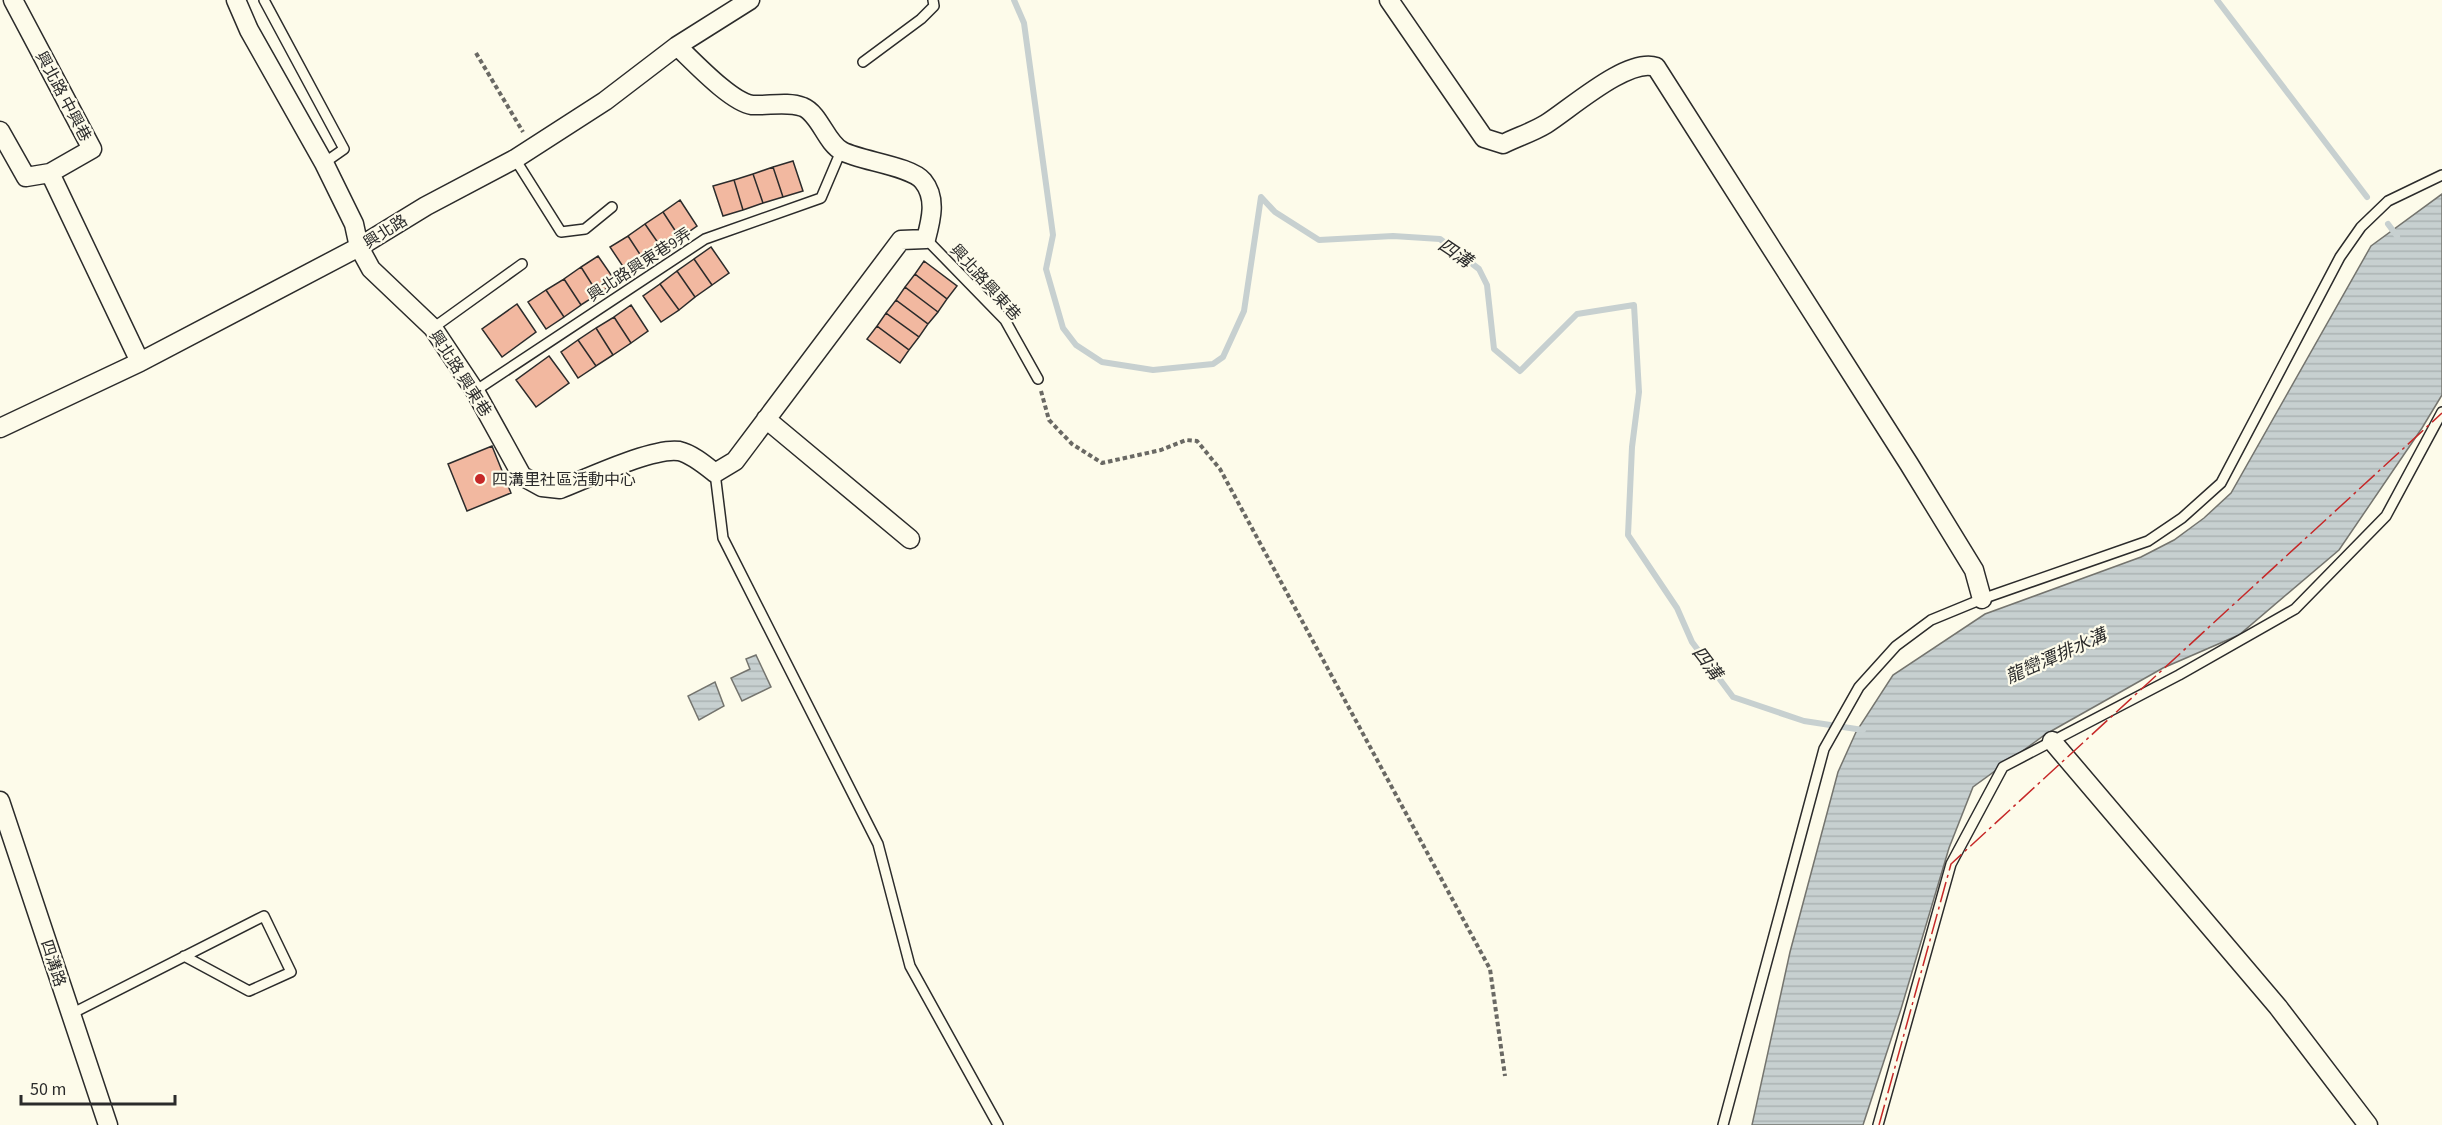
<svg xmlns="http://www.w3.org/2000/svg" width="2442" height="1125" viewBox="0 0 2442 1125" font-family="'Source Sans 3','Noto Sans TC',sans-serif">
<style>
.water{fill:url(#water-rules);stroke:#74746e;stroke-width:1.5}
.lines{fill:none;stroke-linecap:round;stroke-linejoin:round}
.stream{stroke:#c7d0d0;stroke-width:6}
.building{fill:#f2b8a0;stroke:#2b2b2b;stroke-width:1.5}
.lane-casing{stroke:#2b2b2b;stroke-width:12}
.street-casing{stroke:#2b2b2b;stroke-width:21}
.path{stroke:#6a6964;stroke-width:4;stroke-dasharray:4.5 3;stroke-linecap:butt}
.lane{stroke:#fdfbea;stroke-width:9}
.street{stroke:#fdfbea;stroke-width:18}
.power{stroke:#c62828;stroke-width:1.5;stroke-dasharray:21 4.5 3 4.5;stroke-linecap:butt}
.poi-dot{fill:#c62828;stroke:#fdfbea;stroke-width:2}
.labels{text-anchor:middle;stroke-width:4.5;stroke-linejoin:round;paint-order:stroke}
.street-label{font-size:16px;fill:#2b2b2b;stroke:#fdfbea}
.poi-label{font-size:16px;fill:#2b2b2b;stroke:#fdfbea;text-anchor:start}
.water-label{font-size:18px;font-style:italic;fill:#2b2b2b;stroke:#fdfbea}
</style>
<defs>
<pattern id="water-rules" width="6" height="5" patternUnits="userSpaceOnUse" patternTransform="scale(1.5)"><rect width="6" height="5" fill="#c7d0d0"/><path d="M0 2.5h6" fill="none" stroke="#abb3b3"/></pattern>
</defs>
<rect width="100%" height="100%" fill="#fdfbea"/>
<path class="water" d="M2442,194V395L2422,428L2339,550L2239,635L2163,668L2046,734L1973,787L1949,848L1901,1009L1863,1125H1752L1790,952L1838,772L1856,732L1893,675L1985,614L2141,557L2174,540L2204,518L2231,493L2371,246Z
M756,655L771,687L742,701L731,678L750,669L746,659Z
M715,682L724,706L699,720L688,696Z"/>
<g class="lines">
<path class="stream" d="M1014,0L1024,23L1053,235L1046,269L1063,328L1076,345L1102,362L1153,370L1213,364L1223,357L1244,311L1261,197L1275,212L1319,240L1393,236L1440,239L1479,269L1487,285L1494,349L1520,371L1577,314L1634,305L1639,392L1632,447L1628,535L1677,608L1692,642L1733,697L1804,721L1863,730
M2217,0L2367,197
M2388,224L2397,236"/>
</g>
<path class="building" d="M793,161L803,191L783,197L773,167Z
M773,167L783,197L763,203L753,174Z
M753,174L763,203L743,210L734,180Z
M734,180L743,210L723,216L713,186Z
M680,200L697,226L680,238L663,212Z
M663,212L680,238L663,250L645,224Z
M645,224L663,250L645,262L628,236Z
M628,236L645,262L628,274L610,247Z
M711,247L729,273L712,285L694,259Z
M598,256L616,282L598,294L581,267Z
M694,259L712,285L695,297L677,271Z
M924,261L957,286L947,299L915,274Z
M581,267L598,294L581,305L564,279Z
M677,271L695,297L679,310L660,284Z
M915,274L947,299L938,312L905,287Z
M564,279L581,305L564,317L546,290Z
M660,284L679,310L661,322L643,296Z
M905,287L938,312L928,324L896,300Z
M546,290L564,317L546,329L528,302Z
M896,300L928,324L919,337L886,313Z
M517,304L536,332L502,357L482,329Z
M631,305L648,331L631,343L614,317Z
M886,313L919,337L909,350L877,326Z
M614,317L631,343L613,355L596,328Z
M877,326L909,350L900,363L867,339Z
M596,328L613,355L596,366L578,340Z
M578,340L596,366L578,378L561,352Z
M549,356L569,383L536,407L516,380Z
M492,446L511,493L467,511L448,464Z"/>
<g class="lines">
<defs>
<path id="lane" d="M264,0L344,149L324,163
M863,62L921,19L934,6L933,0
M515,159L561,232L585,229L612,207
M926,239L1005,320L1038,379
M433,328L522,264
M475,391L705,239L821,198L841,151
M715,473L723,538L878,844L910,966L998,1125
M71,1014L264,916L291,972L249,991L184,956
M1723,1125L1824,749L1859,687L1896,646L1931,620L1982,599L2148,541L2182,518L2221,483L2340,257L2361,227L2388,201L2442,175
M1878,1125L1951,864L2003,767L2179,675L2295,609L2386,516L2442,412"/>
<path id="street" d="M236,0L249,30L324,163L354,224L359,247L371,269L433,328L475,391L522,476L542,487L560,489C586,479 653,447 679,451C692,454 705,465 715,473L735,461L901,240L926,239C931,220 937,198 923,181C911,166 860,161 842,151C826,143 820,114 803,107C787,101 769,106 752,105C731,102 693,61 677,46
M1389,0L1484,138L1503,144C1517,137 1533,132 1546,124C1570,109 1628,57 1656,67L1909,464L1974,570L1982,599
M0,131L26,177L50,173L92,149L13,0
M50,173L140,362
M766,419L910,539
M0,428L140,362L359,247L426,206L515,159L605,101L677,46L750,0
M2052,741L2278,1007L2368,1125
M0,801L108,1125"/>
</defs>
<use href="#lane" class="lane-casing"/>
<use href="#street" class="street-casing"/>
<path class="path" d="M476,53L523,132
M1041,391L1049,420L1072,444L1102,463L1161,450L1186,440L1197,441L1220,469L1490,969L1505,1076"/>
<use href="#lane" class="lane"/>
<use href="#street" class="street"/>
<path class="power" d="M1879,1125L1951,864L2442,413"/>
</g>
<circle class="poi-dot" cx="480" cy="479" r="6"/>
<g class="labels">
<g class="street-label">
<text transform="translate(64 96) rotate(62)" y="6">興北路 中興巷</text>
<text transform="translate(385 231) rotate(-32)" y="6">興北路</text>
<text transform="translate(639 264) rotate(-33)" y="6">興北路興東巷9弄</text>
<text transform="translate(986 282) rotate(48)" y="6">興北路興東巷</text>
<text transform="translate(461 373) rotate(57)" y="6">興北路 興東巷</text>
<text transform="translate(54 963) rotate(72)" y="6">四溝路</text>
</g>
<g class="poi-label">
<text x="492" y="485">四溝里社區活動中心</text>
</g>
<g class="water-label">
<text transform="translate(1455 253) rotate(34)" y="6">四溝</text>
<text transform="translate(2056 656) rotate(-24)" y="6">龍巒潭排水溝</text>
<text transform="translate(1707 663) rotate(53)" y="6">四溝</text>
</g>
</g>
<path d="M21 1095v9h154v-9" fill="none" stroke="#2b2b2b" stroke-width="3"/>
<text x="30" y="1095" font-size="18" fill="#2b2b2b" stroke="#fdfbea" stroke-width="4.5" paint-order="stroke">50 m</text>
</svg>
